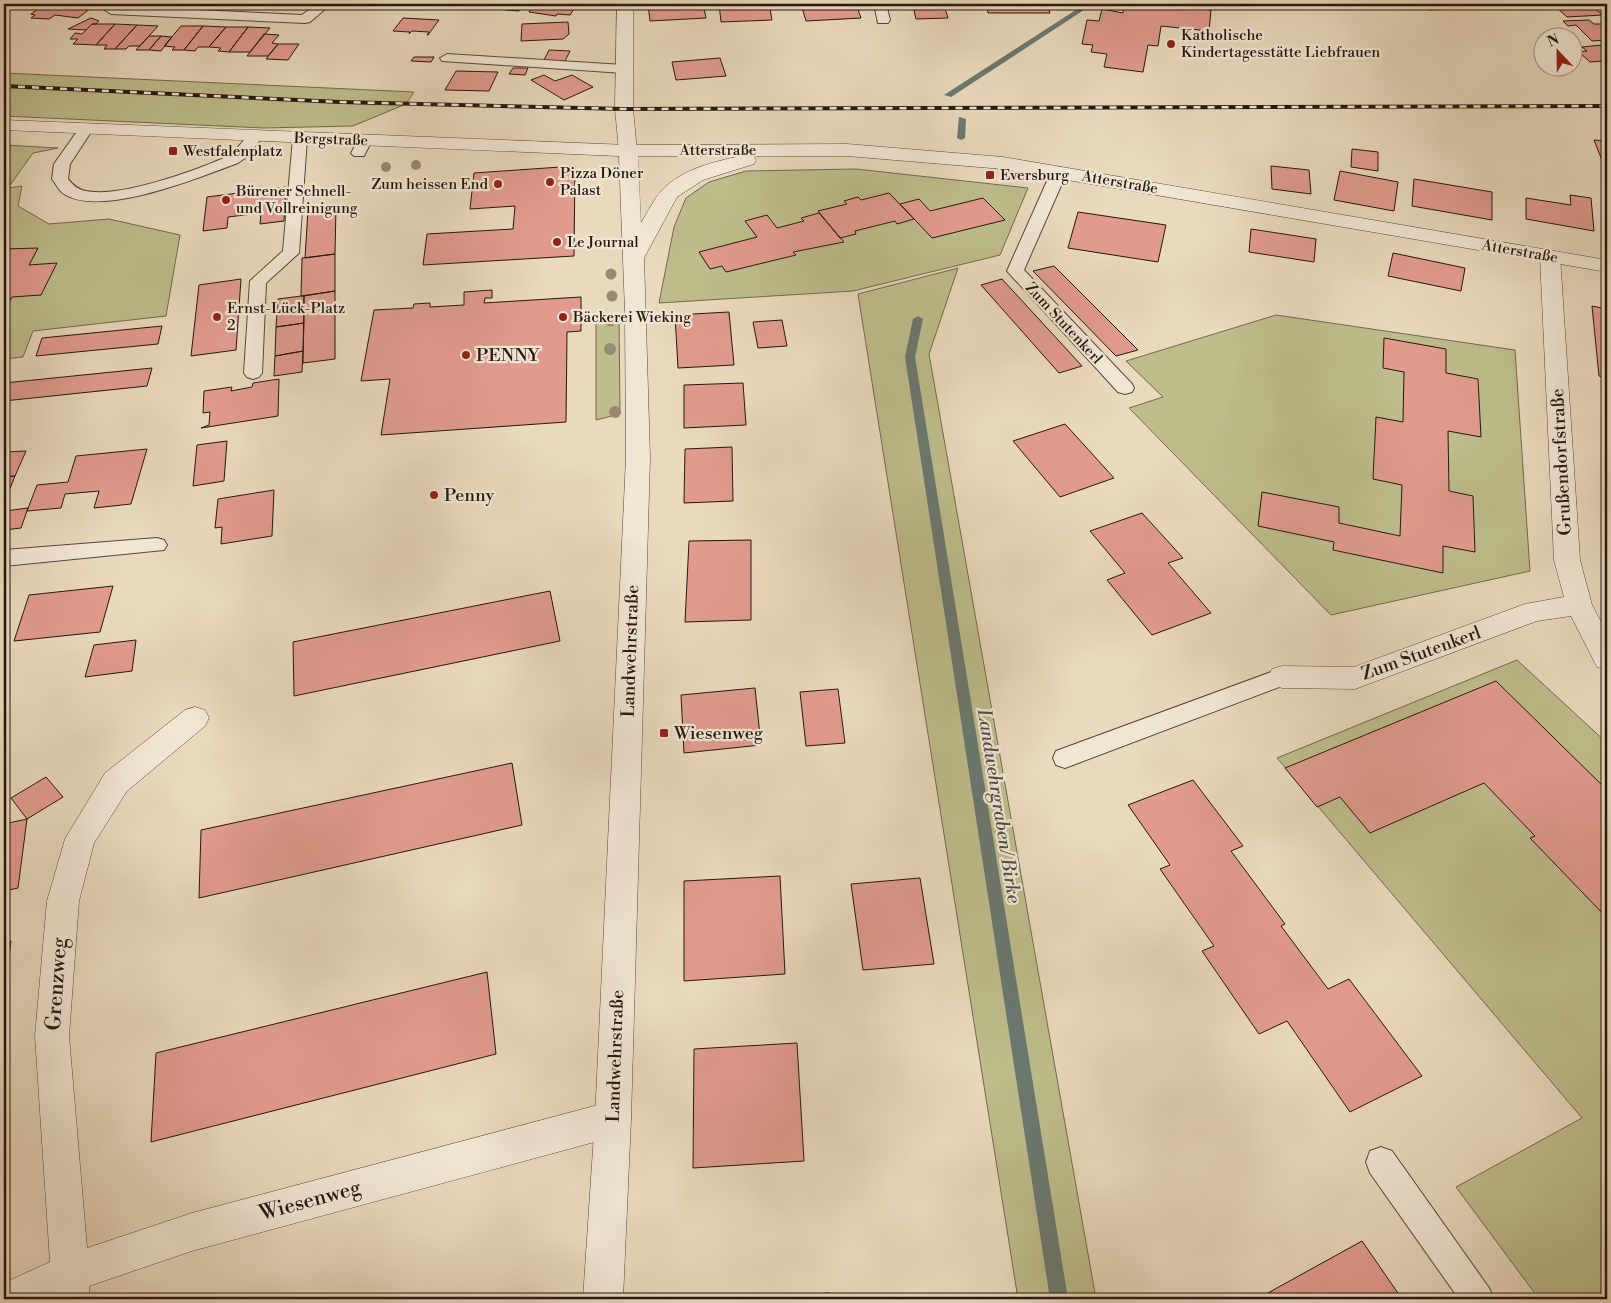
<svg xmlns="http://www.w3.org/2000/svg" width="1611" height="1303" viewBox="0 0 1611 1303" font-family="'Libre Bodoni',serif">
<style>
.green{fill:#bebd8c;stroke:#726a4e}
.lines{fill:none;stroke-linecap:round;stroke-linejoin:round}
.stream{fill:#6a7971;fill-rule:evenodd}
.building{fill:#e19b8e;stroke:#26170f}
.service-casing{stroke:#57483a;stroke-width:2}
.minor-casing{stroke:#57483a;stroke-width:1}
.tertiary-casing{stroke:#57483a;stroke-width:1}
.service{fill:#f1e6d4;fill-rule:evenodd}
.minor{fill:#f1e6d4;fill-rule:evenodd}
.tertiary{fill:#f1e6d4;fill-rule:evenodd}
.rail-casing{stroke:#26170f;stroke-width:4}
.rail{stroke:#f1e6d4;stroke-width:2.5;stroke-dasharray:7;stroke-linecap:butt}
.tree{fill:#978a72}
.poi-dot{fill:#8f2418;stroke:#f1e6d4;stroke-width:2}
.labels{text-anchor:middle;stroke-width:4.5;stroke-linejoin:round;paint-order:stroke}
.far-poi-label{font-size:15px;fill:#26170f;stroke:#f1e6d4;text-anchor:start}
.far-street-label{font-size:15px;fill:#26170f;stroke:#f1e6d4}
.poi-label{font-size:18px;fill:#26170f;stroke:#f1e6d4;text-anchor:start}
.street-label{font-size:18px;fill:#26170f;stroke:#f1e6d4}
.water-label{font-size:19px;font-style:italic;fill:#4e5048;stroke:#f1e6d4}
.near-street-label{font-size:21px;fill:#26170f;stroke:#f1e6d4}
</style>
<rect width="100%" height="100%" fill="#e9d9bd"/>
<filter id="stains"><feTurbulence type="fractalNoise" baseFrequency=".004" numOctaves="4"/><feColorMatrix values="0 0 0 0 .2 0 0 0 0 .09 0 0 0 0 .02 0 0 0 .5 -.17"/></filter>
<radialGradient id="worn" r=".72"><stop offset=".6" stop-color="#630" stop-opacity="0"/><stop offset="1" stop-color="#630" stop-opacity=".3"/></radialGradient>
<path class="green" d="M4,73L414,92L406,104L353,126L264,128L4,116Z
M4,145L58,148L33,153L8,188L22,186L18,206L49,224L109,219L180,235L166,316L33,331L23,357L4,359Z
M856,169L1028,188L1000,255L853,291L659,303L674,227L686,198L709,182L746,171Z
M958,268L929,354L1096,1299H1018L858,294Z
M1276,315L1515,350L1530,571L1331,615L1129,408L1163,397L1126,361Z
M619,317L620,414L596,420V319Z
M1517,660L1607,743V1299H1539L1456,1187L1582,1118L1277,758Z"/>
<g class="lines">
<path class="stream" d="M1081,4H1088L1090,6L951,97L944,95L1082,6Z
M959,117L966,119L965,138L961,140L957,138Z
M918,316L923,319L915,357L1068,1299H1050L905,357L913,319Z"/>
</g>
<path class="building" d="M45,4H96L78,18L55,15L49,19L31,18L35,15L31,14Z
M287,4H310L306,8L285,6Z
M508,4H523L519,11L505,10Z
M538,4H577L570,15L557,14L556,16L529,12L531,9H535Z
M648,4H703L706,18L650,21Z
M719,4H769L772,20L721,22Z
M801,4H856L861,18L806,21Z
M986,4H1047L1050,13H988Z
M1124,4H1149L1211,10L1209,31L1161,26L1158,46L1148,45L1143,72L1104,67L1107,54L1091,52L1093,45L1082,44L1087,20L1099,21L1102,9L1123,13Z
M1422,4H1467L1471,8L1428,10Z
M1553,4H1589L1603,15L1567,17Z
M944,5L948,18L916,19L913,6Z
M91,18L99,21L96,24H92L86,30L68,29Z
M403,18L439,20L428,35H427L429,32L412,31L409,34L410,32L393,31Z
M1589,20L1594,24H1607V40L1592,41L1576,25L1568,26L1563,21Z
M568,22L569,34L563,39L521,41L522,24Z
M92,24H115L96,45L73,44L78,39H70L75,33L82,34Z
M115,24L137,25L115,49H104L107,45H96Z
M137,25L158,26L140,46H129L126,49H115Z
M181,26H203L184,50H172L175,47L164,46Z
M203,26L226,27L209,47H198L195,51L184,50Z
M226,27H248L229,52L218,51L221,48L209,47Z
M248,27L270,28L250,52H229Z
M264,34L279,35L272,43L278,44L268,56H247Z
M149,36H161L149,50H136Z
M161,36L172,37L161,51L149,50Z
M278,44H299L288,60L266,59Z
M1602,45L1607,50V64L1603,61L1590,62L1579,52L1587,51L1582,47Z
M549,50L570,51L565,61L544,60Z
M414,57H434L431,62L411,61Z
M720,58L726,76L676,80L672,62Z
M513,68H528L525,75L509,74Z
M456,71L498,72L489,91L445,90Z
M544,75L555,81L572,75L593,87L564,100L531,80Z
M1594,140L1607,141V173Z
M1352,149L1378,152V171L1351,167Z
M575,166L574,256L423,265L427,234L513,229L515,206L470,209L474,173Z
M1271,166L1309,170L1311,194L1272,189Z
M1340,171L1398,182L1394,211L1334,200Z
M1414,179L1492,192V220L1412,206Z
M286,187L284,221L260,224L261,213L228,217L227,228L203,231L207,197Z
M889,193L914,219L897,224L895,221L855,231L856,234L840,238L818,211L847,204L844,201L858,197L861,200Z
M1570,195L1591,198L1594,231L1526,219V198L1571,205Z
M983,198L1005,220L932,238L900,204L919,199L930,211Z
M336,207L335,254L305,258L308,210Z
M1078,212L1166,225L1158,262L1068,248Z
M819,213L844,242L793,252L796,255L726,272L722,266L710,269L699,252L757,237L745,221L767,215L777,228L804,221L801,218Z
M1251,229L1316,239L1314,262L1249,252Z
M38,248L29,265L57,263L41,295L12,297L4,312V249Z
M1393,253L1465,268L1461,291L1388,276Z
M335,254V291L301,296L302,258Z
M1054,266L1138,350L1116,356L1033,271Z
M241,279L236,350L191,356L199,285Z
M1002,279L1082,366L1059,373L981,285Z
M492,290V298H485L484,303L581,297V331L567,332L566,422L381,435L390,379L361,381L374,310L413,308L414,304L430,303V307L464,305V292Z
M335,291V359L303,363L304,296Z
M301,296H304V323L276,327L278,299Z
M1592,306L1607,309V378L1599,376Z
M729,312L734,365L678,368L675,315Z
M782,320L787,346L758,348L753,322Z
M304,323L303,351L275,356L276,327Z
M162,326L158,344L36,356L42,338Z
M1384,338L1446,349V373L1478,379L1481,437L1448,431L1449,491L1473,496L1475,552L1443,546V573L1333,550L1334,542L1258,526L1262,492L1339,507V523L1400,536L1402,485L1373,479L1376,417L1403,422L1404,372L1383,368Z
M303,351L302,372L274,376L275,356Z
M152,368L147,386L4,401V383Z
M279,379L278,416L201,428L209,425L210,412L203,413L204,391L232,387L231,391L252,387L253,383Z
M743,383L746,425L684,428V385Z
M1065,424L1114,478L1060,497L1013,441Z
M227,441L224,481L193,486L197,445Z
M732,447L733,501L684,503L685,449Z
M147,449L131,504L94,508L99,491L65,494L61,508L27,511L37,485L68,482L76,456Z
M26,451L15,476L4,477V452Z
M15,476L4,503V477Z
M274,490L272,536L221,544L222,527L215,528L218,499Z
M28,508L21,528L4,530L5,511Z
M1142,513L1183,558L1168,563L1211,613L1152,635L1107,580L1125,573L1090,531Z
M751,540V620L685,622L689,541Z
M113,586L100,632L14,641L29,595Z
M550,591L560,641L294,696L293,642Z
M136,640L132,671L85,677L94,645Z
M1496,681L1607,790V918L1530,838L1535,836L1484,783L1370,833L1340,797L1317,807L1285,768Z
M755,688L761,745L684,753L681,695Z
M838,689L845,743L806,746L800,692Z
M512,763L522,825L199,898L201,830Z
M46,777L63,797L27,819L11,798Z
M1193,780L1243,846L1231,851L1285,924L1281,926L1328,989L1349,979L1422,1076L1350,1112L1287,1021L1259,1034L1202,951L1214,946L1160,869L1170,865L1128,805Z
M27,819L18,888L4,891V824Z
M780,876L785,974L684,981V881Z
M920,878L934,964L863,970L851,884Z
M11,941L6,979H4V943Z
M487,972L496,1054L151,1142L156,1053Z
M797,1043L804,1161L693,1168L694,1049Z
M1362,1241L1402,1299H1269L1266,1294Z
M829,1293L830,1299H734Z"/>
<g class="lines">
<defs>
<path id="service" d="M317,4H331L310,22L305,23L111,14L105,10L111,6L302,15Z
M874,4H886L890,20L888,23H878Z
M447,54L624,65L631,69L624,73L442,61L440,58Z
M86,125L91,126L93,129L70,164L68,179C73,185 78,190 86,191C119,198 195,171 226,157C240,151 246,129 261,133L263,136L248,156L238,163C200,177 101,218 64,194C59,191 56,184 52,179L54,164L81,126Z
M300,134L305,135L307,138L299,253L266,283L262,373L259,377L253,379L247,377L244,373L250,281L283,251L293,138L295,135Z
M365,136L370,137L372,140L364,156H354L351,153L360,137Z
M1059,167L1064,169L1067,172L1024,270L1132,384L1134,388L1132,392L1125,394L1118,392L1007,271L1051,172L1054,169Z
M157,538L164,540L167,545L164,550L4,566V550Z
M1282,668L1290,671L1293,677L1290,683L1065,768L1056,765L1053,758L1056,751Z
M1381,1147L1392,1151L1489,1288L1494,1299H1459L1370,1173L1366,1162L1370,1151Z"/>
<path id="minor" d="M617,4H633V109L637,151L634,155L628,157L622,155L619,151L615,109Z
M1550,250L1557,252L1560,256L1580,560L1592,605L1607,633V670L1597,667L1571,616L1537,621L1355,689L1282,688L1272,685L1268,677L1272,669L1282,666L1354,667L1525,604L1564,597L1554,560L1540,256L1543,252Z
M195,707L205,710L209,718L205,726L127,791L94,843L79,901L69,1036L87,1248L192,1213L613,1101L626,1106L631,1119L626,1132L613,1137L192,1251L89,1286V1299H4V1283L50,1262L35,1036L47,901L65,839L105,773L185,710Z"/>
<path id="tertiary" d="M4,120L628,145L847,144L1003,157L1607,260V272L1003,169L847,156H753L756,160L754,164L703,180L677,197L644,258L650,458L631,1119L623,1299H583L595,1119L626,458L625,311L619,156L4,130ZM638,156H740C714,162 682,169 662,190C653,200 648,212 641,223Z"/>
</defs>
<use href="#service" class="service-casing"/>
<use href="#minor" class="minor-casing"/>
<use href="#tertiary" class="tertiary-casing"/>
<use href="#service" class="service"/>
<use href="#minor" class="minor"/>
<use href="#tertiary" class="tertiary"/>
<defs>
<path id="rail" d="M4,86L340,102L624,109L1607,106"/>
</defs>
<use href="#rail" class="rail-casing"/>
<use href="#rail" class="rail"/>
</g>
<g class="tree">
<circle cx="416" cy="165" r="5"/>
<circle cx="386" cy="167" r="5"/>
<circle cx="611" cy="274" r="5.5"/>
<circle cx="612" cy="296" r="5.5"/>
<circle cx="610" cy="321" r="5.5"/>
<circle cx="610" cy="349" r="6"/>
<circle cx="615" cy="412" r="6"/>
</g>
<g class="poi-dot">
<circle cx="1171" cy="44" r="5"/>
<rect x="168" y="146" width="10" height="10" rx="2.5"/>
<rect x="985" y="170" width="10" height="10" rx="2.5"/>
<circle cx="550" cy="182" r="5"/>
<circle cx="498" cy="184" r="5"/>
<circle cx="226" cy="200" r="5"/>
<circle cx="557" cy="242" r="5"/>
<circle cx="217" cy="317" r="5"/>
<circle cx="563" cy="317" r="5"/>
<circle cx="466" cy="355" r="5"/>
<circle cx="434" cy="495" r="5"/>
<rect x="659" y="728" width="10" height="10" rx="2.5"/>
</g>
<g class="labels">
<g class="far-poi-label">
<text x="1181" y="40">Katholische<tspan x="1181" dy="17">Kindertagesstätte Liebfrauen</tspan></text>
<text x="183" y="156">Westfalenplatz</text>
<text x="560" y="178">Pizza Döner<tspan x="560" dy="17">Palast</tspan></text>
<text x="1000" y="180">Eversburg</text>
<text x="488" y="189" text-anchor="end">Zum heissen End</text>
<text x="236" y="196">Bürener Schnell-<tspan x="236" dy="17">und Vollreinigung</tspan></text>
<text x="567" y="247">Le Journal</text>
<text x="227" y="313">Ernst-Lück-Platz<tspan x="227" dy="17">2</tspan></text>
<text x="573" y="322">Bäckerei Wieking</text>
</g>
<g class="far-street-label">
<text transform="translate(331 139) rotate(2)" y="5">Bergstraße</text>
<text x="718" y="155">Atterstraße</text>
<text transform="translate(1120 182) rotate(10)" y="5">Atterstraße</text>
<text transform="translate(1520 251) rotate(10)" y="5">Atterstraße</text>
<text transform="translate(1064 323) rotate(47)" y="5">Zum Stutenkerl</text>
</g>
<g class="poi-label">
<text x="476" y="361">PENNY</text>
<text x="444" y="501">Penny</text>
<text x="674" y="739">Wiesenweg</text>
</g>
<g class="street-label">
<text transform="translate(1561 462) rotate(-93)" y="6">Grußendorfstraße</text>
<text transform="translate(630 651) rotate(-88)" y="6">Landwehrstraße</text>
<text transform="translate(1421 653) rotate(-20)" y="6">Zum Stutenkerl</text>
<text transform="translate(615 1056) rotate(-88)" y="6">Landwehrstraße</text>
</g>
<g class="water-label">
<text transform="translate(1000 806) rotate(81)" y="7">Landwehrgraben/ Birke</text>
</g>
<g class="near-street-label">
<text transform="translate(56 984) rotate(-86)" y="7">Grenzweg</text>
<text transform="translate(310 1200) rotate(-15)" y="7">Wiesenweg</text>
</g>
</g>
<rect width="1611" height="1303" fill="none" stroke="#e9d9bd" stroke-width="20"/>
<rect x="5" y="5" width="1601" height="1293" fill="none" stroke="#26170f" stroke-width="2.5"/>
<rect x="10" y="10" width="1591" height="1283" fill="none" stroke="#26170f"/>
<g transform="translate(1558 52) rotate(338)"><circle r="24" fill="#f1e6d4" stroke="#a09385"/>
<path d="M0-4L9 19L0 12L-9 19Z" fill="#8f2418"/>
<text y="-8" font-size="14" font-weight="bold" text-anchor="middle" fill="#26170f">N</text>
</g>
<rect width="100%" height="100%" filter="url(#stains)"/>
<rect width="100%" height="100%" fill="url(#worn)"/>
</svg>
